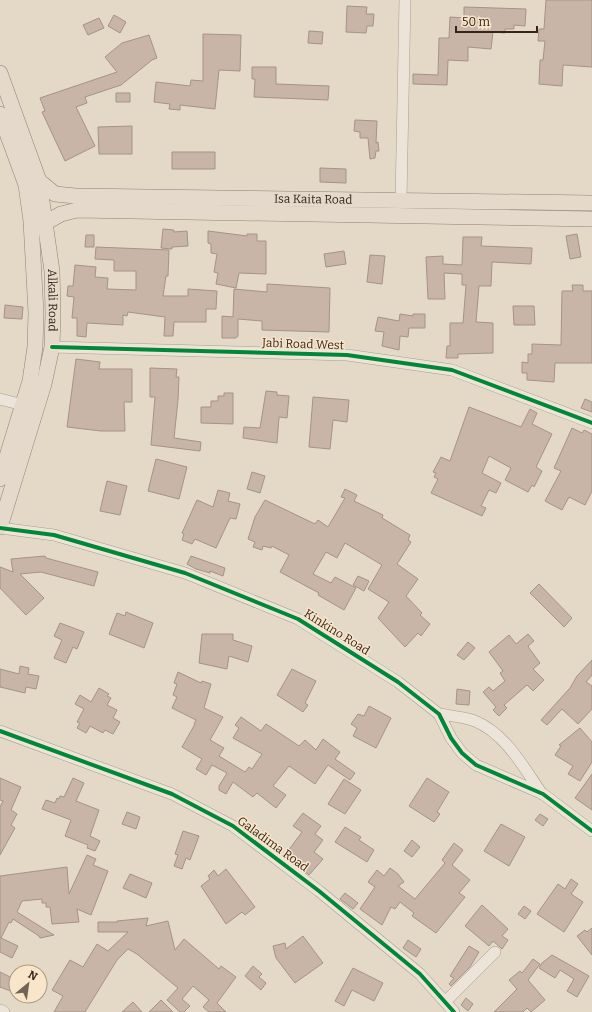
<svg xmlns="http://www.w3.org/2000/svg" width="592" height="1012" viewBox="0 0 592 1012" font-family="Bitter,serif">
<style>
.building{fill:#c8b5a7;stroke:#a49387}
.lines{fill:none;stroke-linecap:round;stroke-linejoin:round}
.minor-casing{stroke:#a89d91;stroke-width:12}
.major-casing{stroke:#8e8378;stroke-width:16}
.minor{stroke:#ece4d9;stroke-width:11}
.major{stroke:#e4d9ca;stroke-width:15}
.cycleway-casing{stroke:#f8e5ca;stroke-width:6}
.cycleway{stroke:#00873e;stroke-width:4}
.labels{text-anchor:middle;stroke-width:3;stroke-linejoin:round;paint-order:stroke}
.street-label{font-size:12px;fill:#362419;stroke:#f8e5ca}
</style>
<rect width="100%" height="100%" fill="#e4d8c7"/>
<path class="building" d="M546,0H592V67L563,65L562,86L539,84L540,60H543L545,41H538L539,29H544Z
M347,6L367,7L366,14H374L373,26H367L366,33L346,32Z
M464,7L526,9L525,26L514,25V29H505V33L493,32L491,49L468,47V61L448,60L447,85L413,84V74L438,75L439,38H449L450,17L464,18Z
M114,15L126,22L120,33L108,26Z
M99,18L104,28L88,35L83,25Z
M309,31L323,32L322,44L308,43Z
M203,34L241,35L240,71L219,70L215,109L180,105V110L169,109L170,104L154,102L156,82L190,86L191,80L203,81Z
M149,35L157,58L152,60L121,85L85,97L87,103L76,107L95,146L65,161L42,112L45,111L40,98L117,72L105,57L122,43Z
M252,67H276V84L329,86L328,100L254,97L255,79H252Z
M116,93H130V102H116Z
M355,120L377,121L376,143L378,142L379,151H376L375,158L370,159L368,138H360V132L354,131Z
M132,126V154H99L98,127Z
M172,152H215V169H172Z
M320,168L346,169V183L320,182Z
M163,229L174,230V232L187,231L188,246L172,247V249L161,248Z
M208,231L247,236V234H257V241H266V274L239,273L236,288L216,284L218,273L214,272L217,254L211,253V244L208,243Z
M577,234L581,257L570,259L566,236Z
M86,235H94V247H85Z
M463,237H482L481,246L532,248L531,264L492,262L491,286H479L476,322L493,323V353L458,354V358H446L447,346H450V323H463L466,285H462V274L444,273L445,299H428L426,257L443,256V264L462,265Z
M96,247L169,250L168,276H166L163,296H188V289L217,291L216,309H206V322H174L173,336H164L165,317L128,312L127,316L123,315V325L87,323L86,337L77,336V318H72L74,297L67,296L68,286H73L75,265L96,267L95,277L108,278L107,289L136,290V271H114V260L95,259Z
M344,251L346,264L326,267L324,254Z
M370,255L385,256L382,284L367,282Z
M267,284L330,288L329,332L262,330V321L238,319V336L236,338H222V316L233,317L234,289L267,292Z
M572,285H583V291H592V363H555L554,382L527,380V373H522V362L528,363V354H532V344L561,345L562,291H573Z
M5,305L23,307L22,319L4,318Z
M513,306H534L535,325H514Z
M400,314L413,316V314H425V328H409L408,337L400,336L399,350L382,346L384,332L375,331L378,317L399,321Z
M76,359L100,362L99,369H132V402H124L125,431H101L67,427Z
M150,368L177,369L176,377H179L178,400L174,438L201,442L200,451L151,445L155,397H150Z
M266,391L277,392V395L289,396L287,418L279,417L277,443L243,438L244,427L260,428Z
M224,393H233V424L201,423V407H211V401H218V396H224Z
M313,397L349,400L347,422L333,420L330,449L309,447Z
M585,399L592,402V412L581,408Z
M469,407L521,427L530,409L537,413L532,424L552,434L536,467L542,471L534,487L532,485L528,492L505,480L511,468L489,456L482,473L501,483L496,493L489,490L481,506L486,508L482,516L431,493L438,479L434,477L436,473L433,472L441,457L450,461Z
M572,428L582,433L584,430L592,434V491L585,505L569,497L562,510L545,501L561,471L554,468Z
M156,459L187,467L179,499L148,491Z
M252,472L265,476L260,493L247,489Z
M107,481L127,486L120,515L100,511Z
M345,489L357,495L354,501L383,515L382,518L410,535L408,540L411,542L397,564L418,579L406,596L422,613L420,615L430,624L421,636L418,633L405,647L378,618L389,602L368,589L382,565L345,543L337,558L326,552L313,574L331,583L335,577L356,588L344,610L318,595L319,593L280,572L289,555L272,546L271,548L263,546L262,550L253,547L255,542L248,539L255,517L265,500L315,524L318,520L328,527L345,498L341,497Z
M218,490L230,493L228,501L240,504L236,519L230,518L216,548L195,539L192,544L182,540L184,534L182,533L197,500L213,507Z
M45,556L46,558L98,572L94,586L41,572L20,574L44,598L26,615L0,588V567L13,572L11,559Z
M191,556L225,568L223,576L210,571V573L196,569L187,564Z
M358,576L369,581L364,591L353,585Z
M539,584L572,618L564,627L530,593Z
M126,612L153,623L144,648L109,634L117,613L125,616Z
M60,623L84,632L77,649L73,647L66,663L54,658L62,640L54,636Z
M202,634H233V640L252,646L248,662L229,656L227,669L199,663Z
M528,634L534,641L528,646L529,648L540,663L533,669L544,680L533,691L527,685L504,705L507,708L499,716L493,710L496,707L483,692L489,687L493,691L505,681L500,673L503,671L489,652L509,635L516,644Z
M468,642L475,648L464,660L457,655Z
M592,660V675L586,682L592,686V709L578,724L562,709L547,725L541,720L570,688L577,676Z
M20,666L29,668L28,674L39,676L36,689L26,687L25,693L0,687V669L19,674Z
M292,669L316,681L305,703L308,705L303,712L277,695Z
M178,672L201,683L202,681L211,684L204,708L223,717L210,740L224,748L219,756L245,772L249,767L252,769L262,754L233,738L239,728L235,725L241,717L261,731L266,724L299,746L305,740L316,750L323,739L340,752L335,759L355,773L350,780L328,765L315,784L289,766L273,786L286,795L276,808L257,793L253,797L233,782L226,794L219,790V786L227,773L212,765L206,775L196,769L202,759L182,747L195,724H194L196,720L172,708L177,697L173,695L177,684L174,683Z
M99,688L109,694L107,696L111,698L107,705L117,710L113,718L120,722L113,734L105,730L103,733L90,726L86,733L77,728L80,723L77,722L84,709L75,704L80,695L91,702Z
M457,689L470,691L469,705L456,704Z
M369,706L391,718L376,748L353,736L357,728L351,724L358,714L364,716Z
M580,728L592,742V762L580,781L568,774L573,766L555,755L561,746L559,745Z
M592,774V810L575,798Z
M0,778L21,787L11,810L17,814L11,825L15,828L0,855V807L3,801L0,800Z
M73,778L84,783L76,801L99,810L90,836L100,841L95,851L87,848L88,845L65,836L71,820L42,809L46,800L55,803L57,798L59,799L60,796L64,797Z
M427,778L449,792L437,812L440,814L434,822L409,806Z
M344,779L361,790L345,814L328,804Z
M127,812L140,817L136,829L122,824Z
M303,813L321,826L315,834L323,840L314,852L323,859L309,875L294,863L297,859L288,851L302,832L293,826Z
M540,814L548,819L543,826L535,820Z
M501,824L525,837L509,866L484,851Z
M345,827L361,837L359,840L374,850L367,862L335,842Z
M183,831L199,836L190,860L186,858L182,869L174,866L178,855L175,854Z
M412,840L420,847L412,857L404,851Z
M454,843L463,850L452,865L470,880L459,893L465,897L436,933L412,916L414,913L400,902L395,909L391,907L382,925L360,909L375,887L368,882L377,870L384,876L390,868L398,874L404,882L398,886L415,899L445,863L442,860Z
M87,855L96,859L93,865L108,871L91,915L77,909L79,922L52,924L50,907H46V903H42V899L22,901L17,912L54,935L40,938L39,936L13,919L11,923L9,922L1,938L18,946L12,958L0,952V876L67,867L69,894Z
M226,869L255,907L245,915L242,912L226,924L201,886L210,879L208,876L214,870L218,876Z
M130,874L152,883L146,898L123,888Z
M571,879L578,884L571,894L583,902L564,932L537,914L558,884L565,889Z
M345,893L358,903L353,909L340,899Z
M482,905L508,929L502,936L508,940L502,949L493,941L489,946L465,926Z
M524,906L531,911L525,919L518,914Z
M148,918L146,926L168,921L175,950L184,939L219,969L221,966L236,977L217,1003L226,1012H209L203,1007L209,1000L193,986L182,999L190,1006L184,1012H180L167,1000L178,988L137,954L128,949L117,960L85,1012H54L63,996L52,990L70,960L83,967L97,944L108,951L128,932H98V922H117V921Z
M592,928V955L577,936L585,930L587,932Z
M303,936L323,963L295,983L276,958L273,946L285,943L286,949Z
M408,940L421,949L416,957L403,948Z
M469,946L479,952L470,967L451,986L449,984L454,978L450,976Z
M552,955L589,976L577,997L567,991L574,979L560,970L555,978L539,968L542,963Z
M533,959L540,964L528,980L545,1000L531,1012L527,1008L523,1012H494L517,989L509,980L520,971L522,973Z
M253,966L262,974L259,977L266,983L261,990L245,976Z
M353,968L383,983L374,1001L352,990L344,1006L335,1001Z
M0,972L16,980L13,992L0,987Z
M466,998L473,1004L468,1011L461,1005Z
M161,1000L173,1012H149Z
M133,1002L142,1012H122Z"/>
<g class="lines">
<defs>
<path id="minor" d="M401,200L405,0
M52,347L347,355L452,370L592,423
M0,399L23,405
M0,528L54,535L185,573L298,619L398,682L439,714L451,738L462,753L476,765L543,794L592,831
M439,714C451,716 464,717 475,721C506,734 524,768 542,794
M0,731L172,794L233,826L319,891L420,974L454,1012
M445,1002L495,952
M0,1010L4,1012"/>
<g id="major">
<path id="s1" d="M0,73L39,181L52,271L53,314L52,347L44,384L0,527"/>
<path d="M0,114L26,185L31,221L36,313L35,347L30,381L0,479"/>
<path id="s2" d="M39,181L55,194L76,196L592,203"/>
<path d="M45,223L61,214L77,210L592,219"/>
</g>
</defs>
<use href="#minor" class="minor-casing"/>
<use href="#major" class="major-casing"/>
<use href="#minor" class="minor"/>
<use href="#major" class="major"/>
<defs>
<path id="cycleway" d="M52,347L347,355L452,370L592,423
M0,528L54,535L185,573L298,619L398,682L439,714L451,738L462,753L476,765L543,794L592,831
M0,731L172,794L233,826L319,891L420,974L454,1012"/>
</defs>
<use href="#cycleway" class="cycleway-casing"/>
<use href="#cycleway" class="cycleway"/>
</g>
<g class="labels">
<g class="street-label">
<text dy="4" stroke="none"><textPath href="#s2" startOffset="279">Isa Kaita Road</textPath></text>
<text dy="4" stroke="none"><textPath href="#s1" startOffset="235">Alkali Road</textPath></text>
<text transform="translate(303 344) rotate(2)" y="4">Jabi Road West</text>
<text transform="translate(337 632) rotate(32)" y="4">Kinkino Road</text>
<text transform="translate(273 844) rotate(36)" y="4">Galadima Road</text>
</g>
</g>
<g transform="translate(28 984) rotate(29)"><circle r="19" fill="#f8e5ca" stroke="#aa9883"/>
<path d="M0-3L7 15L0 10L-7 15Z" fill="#736356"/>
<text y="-6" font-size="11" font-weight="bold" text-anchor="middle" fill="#362419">N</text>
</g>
<path d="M456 26v6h81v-6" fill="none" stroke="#362419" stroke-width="2"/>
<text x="462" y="26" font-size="12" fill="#362419" stroke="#f8e5ca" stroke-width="3" paint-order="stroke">50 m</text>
</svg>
